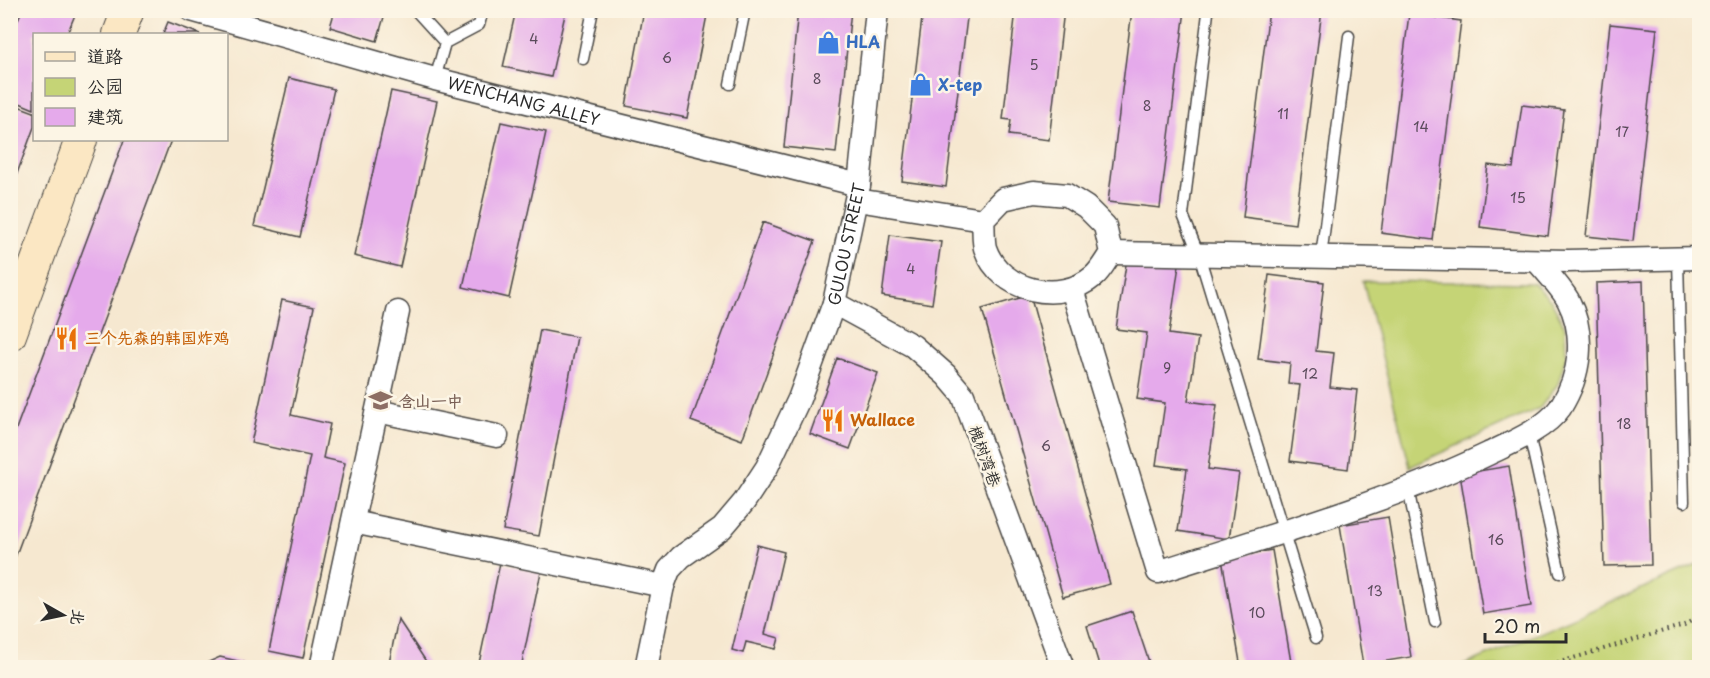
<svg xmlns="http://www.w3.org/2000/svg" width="1710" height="678" viewBox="0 0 1710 678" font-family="'Playpen Sans','LXGW WenKai TC',sans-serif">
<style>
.green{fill:#c5d476;stroke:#788050;stroke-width:1.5}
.building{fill:#e5aaeb}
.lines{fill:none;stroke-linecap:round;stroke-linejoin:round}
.service-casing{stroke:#494744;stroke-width:13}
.minor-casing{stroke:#494744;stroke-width:25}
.secondary-casing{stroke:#494744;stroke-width:34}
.path{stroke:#494744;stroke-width:4;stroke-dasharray:1.5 4.5;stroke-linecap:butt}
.service{stroke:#fff;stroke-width:10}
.minor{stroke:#fff;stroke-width:22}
.secondary{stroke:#fbe7c3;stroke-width:32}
.labels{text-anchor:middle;stroke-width:5;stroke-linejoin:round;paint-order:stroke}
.number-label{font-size:14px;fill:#5a4b5b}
.shop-label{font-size:16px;font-weight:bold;fill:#366cbe;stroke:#fcf5e5;text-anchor:start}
.street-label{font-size:16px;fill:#2b2b2b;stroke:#fcf5e5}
.food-label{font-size:16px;font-weight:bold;fill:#c56008;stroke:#fcf5e5;text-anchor:start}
.education-label{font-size:16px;font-weight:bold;fill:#785e54;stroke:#fcf5e5;text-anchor:start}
</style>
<rect width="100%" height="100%" fill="#fcf5e5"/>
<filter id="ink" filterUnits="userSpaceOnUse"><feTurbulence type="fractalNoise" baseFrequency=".0167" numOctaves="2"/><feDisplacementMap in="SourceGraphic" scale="12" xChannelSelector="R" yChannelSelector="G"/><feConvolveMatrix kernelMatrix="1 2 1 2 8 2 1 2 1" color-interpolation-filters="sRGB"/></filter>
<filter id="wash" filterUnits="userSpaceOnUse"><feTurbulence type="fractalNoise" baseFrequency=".008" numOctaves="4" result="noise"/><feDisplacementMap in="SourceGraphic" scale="24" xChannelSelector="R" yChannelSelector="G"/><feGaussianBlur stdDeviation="1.35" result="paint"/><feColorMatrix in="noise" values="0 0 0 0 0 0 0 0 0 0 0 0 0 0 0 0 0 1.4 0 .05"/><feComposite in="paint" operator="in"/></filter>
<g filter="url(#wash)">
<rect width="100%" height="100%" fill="#f6e8d0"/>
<path class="green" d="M1363,281L1534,283L1552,302L1565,327L1566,356L1558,384L1540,408L1410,467Z
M1699,564V667H1460Z"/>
<g id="blocks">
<path class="building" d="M22,10H77L67,34H34V109L10,99V39Z
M335,10H386L377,41L330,27Z
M516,10H566L551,77L503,67Z
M644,10H708L687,118L626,106Z
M798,10H851L836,153L784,147Z
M923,10H968L946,187L902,181Z
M1016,10H1064L1049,140L1009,135L1011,120L1003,119Z
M1132,10H1185L1160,208L1108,202Z
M1269,10H1322L1295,224L1243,217Z
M1409,14L1461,21L1433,240L1381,233Z
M168,22L200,34H163Z
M1610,24L1657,29L1633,241L1586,236Z
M289,78L334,89L300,237L254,226Z
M391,91L437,101L400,267L354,256Z
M10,103L34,112V127L11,190Z
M1522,105L1564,110L1548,236L1480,227L1488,165L1513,168Z
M501,122L546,132L509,298L463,287Z
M124,140H171L10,571V445Z
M763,222L815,241L742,440L691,421Z
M890,235L941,242L932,304L882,296Z
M1127,258L1179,265L1169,334L1198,338L1188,401L1217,405L1208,469L1239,473L1229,539L1178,531L1187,469L1156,465L1165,403L1137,399L1147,333L1116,329Z
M1269,275L1324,282L1316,351L1334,353L1330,387L1357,390L1348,469L1290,461L1300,385L1288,384L1290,363L1258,359Z
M1643,281L1651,565L1604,566L1596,283Z
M1030,295L1110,584L1063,597L982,309Z
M282,300L314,307L291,415L330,424L323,458L345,463L303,658L269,651L310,456L251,443Z
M540,330L577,337L539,536L503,530Z
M837,358L878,373L850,449L810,434Z
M1509,466L1531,606L1483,614L1460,474Z
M1388,517L1411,657L1363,665L1340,525Z
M757,545L784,552L765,634L779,638L776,649L746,642L743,653L732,650Z
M1272,550L1292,668H1241L1222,559Z
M500,563L541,572L521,668H478Z
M1132,611L1151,668H1100L1087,626Z
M398,619L427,663L426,668H388Z
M220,657L264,667V668H202L204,664Z"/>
</g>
</g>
<g filter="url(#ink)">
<use href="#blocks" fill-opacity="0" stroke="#494744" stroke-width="1.5"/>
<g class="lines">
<defs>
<path id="service" d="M415,10L445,43
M1208,13L1183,215L1199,255L1316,638
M583,59L593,10
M435,79L445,43L479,25L483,10
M730,84L745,10
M1321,257L1349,36
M1678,259L1684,502
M1529,434L1560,573
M1408,488L1435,622"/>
<g id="minor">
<path id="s1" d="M191,10L435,79L859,185"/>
<path d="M857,200L983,220C984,229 983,240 985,248C1000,292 1060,305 1094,276C1101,270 1106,260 1111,253L1105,226L1086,207L1067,195L1034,192L1003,199L983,220"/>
<path d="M1111,253L1568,261L1700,258"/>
<path d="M1072,289L1158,572C1269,536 1383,504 1488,454C1511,443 1545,429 1560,408C1581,375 1586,335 1568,300C1560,286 1547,273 1537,261"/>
<path d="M834,303L913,346L946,375L963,395L1063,668"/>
<path d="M377,411L497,436"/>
<path d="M353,522L663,586"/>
<path d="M321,668L398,312"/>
<path id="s2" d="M646,668L663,586L669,570L681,557L722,528L744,502L767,467L799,399L834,303L859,185L877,10"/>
</g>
<path id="secondary" d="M119,34L128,10
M10,335L81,140"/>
</defs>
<use href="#service" class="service-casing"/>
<use href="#minor" class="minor-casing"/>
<use href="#secondary" class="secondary-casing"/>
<path class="path" d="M1540,668L1684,625L1700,616"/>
<use href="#service" class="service"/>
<use href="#minor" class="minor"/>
<use href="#secondary" class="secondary"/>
</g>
</g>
<defs>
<symbol id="shop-bare" viewBox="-9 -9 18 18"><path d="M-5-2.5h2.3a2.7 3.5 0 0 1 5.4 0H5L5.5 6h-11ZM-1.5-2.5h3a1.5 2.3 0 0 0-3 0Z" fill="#3f7fe0" stroke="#fcf5e5" stroke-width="2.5" paint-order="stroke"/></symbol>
<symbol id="restaurant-bare" viewBox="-9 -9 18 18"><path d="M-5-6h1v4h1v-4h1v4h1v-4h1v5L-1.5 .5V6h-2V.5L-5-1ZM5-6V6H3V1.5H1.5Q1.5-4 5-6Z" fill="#e8710a" stroke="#fcf5e5" stroke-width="2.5" paint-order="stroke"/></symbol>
<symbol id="school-bare" viewBox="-9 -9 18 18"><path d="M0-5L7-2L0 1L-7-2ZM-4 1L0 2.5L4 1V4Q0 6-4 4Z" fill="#8d6e63" stroke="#fcf5e5" stroke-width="2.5" paint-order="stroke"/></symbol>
</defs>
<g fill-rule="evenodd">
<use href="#shop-bare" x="812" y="26" width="33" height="33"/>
<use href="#shop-bare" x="904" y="68" width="33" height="33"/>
<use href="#restaurant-bare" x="50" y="322" width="33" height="33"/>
<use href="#school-bare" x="364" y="384" width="33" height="33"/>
<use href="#restaurant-bare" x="816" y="404" width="33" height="33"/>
</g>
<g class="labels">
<g class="number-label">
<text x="534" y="44">4</text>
<text x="667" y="63">6</text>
<text x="1034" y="70">5</text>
<text x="817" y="84">8</text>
<text x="1147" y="111">8</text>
<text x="1283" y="119">11</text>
<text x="1421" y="132">14</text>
<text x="1622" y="137">17</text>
<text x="1518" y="203">15</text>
<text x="911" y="274">4</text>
<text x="1167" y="373">9</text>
<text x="1310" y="379">12</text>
<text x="1624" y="429">18</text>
<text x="1046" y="451">6</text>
<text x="1496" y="545">16</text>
<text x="1375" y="596">13</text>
<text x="1257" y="618">10</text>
</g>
<g class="shop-label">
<text x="846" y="48">HLA</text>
<text x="938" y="91">X-tep</text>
</g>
<g class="street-label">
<text dy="6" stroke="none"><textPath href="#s1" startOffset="345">WENCHANG ALLEY</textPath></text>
<text dy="6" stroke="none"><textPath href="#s2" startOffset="482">GULOU STREET</textPath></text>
<text transform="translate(985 456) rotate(70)" y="6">槐树湾巷</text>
</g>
<g class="food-label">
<text x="85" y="344">三个先森的韩国炸鸡</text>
<text x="850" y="426">Wallace</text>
</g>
<g class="education-label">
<text x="399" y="407">含山一中</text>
</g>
</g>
<rect width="1710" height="678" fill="none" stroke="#fcf5e5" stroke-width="36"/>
<rect x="33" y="33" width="195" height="108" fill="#fcf5e5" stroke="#a8a49b" stroke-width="1.5"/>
<rect x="45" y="52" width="30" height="9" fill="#fbe7c3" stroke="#a8a49b" stroke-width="1.5"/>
<text x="87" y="63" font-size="18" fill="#2b2b2b">道路</text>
<rect x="45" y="78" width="30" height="18" fill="#c5d476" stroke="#a8a49b" stroke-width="1.5"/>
<text x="87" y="93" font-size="18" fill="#2b2b2b">公园</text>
<rect x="45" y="108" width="30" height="18" fill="#e5aaeb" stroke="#a8a49b" stroke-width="1.5"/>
<text x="87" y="123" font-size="18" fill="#2b2b2b">建筑</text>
<g transform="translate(63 615) rotate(99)" stroke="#fcf5e5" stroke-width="4.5" paint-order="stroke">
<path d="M0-4.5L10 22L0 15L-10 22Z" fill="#2b2b2b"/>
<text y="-9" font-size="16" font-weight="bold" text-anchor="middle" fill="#2b2b2b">北</text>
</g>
<path d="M1485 633v9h81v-9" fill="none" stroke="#2b2b2b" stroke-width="3"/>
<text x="1494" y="633" font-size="18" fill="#2b2b2b" stroke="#fcf5e5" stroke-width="4.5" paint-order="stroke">20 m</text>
</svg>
